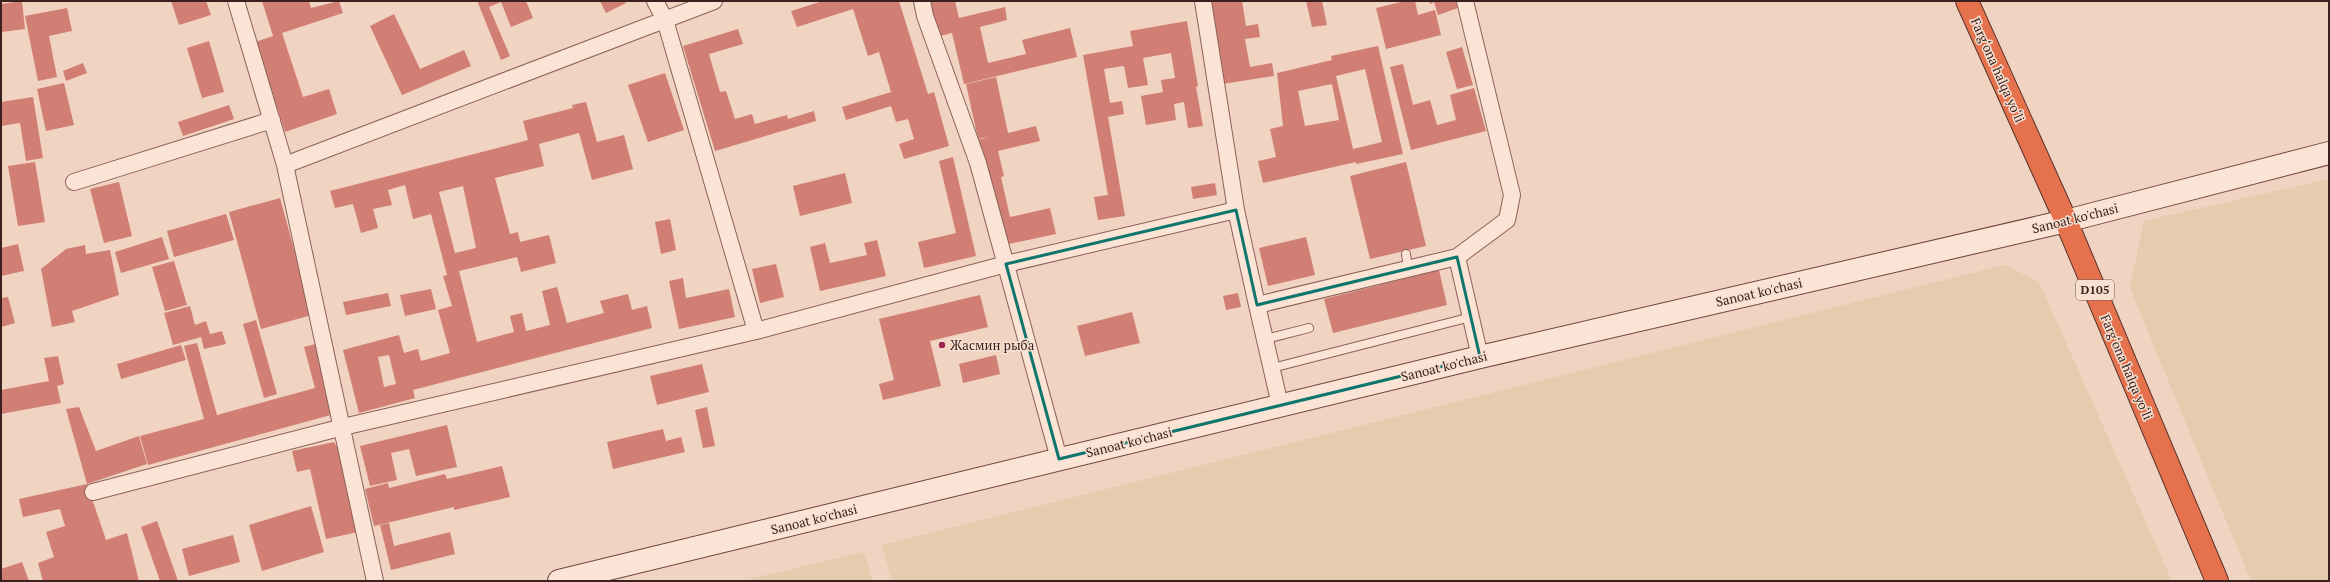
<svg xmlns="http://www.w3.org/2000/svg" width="2330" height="582" viewBox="0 0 2330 582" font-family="'PT Serif',serif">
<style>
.farmland{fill:#e6cbae}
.building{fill:#d17e75;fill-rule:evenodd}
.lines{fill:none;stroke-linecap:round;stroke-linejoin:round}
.lane-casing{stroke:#8b6258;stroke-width:10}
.street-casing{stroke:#8b6258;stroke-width:18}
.secondary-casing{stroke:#6d443b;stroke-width:24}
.highway-casing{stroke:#58332c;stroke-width:24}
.lane{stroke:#fbe3d5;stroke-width:8}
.street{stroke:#fbe3d5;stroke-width:16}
.secondary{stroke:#fbe3d5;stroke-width:22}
.highway{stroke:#e5724d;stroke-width:22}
.marked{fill:none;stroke:#0f766e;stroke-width:3;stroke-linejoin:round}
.poi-dot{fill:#9d244c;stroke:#f7e0d1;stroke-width:1.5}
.labels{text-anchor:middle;stroke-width:3;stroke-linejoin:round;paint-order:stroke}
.shield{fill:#f7e0d1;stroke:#735a53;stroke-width:1}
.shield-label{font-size:12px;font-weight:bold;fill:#3a211d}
.street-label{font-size:13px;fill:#3a211d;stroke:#f7e0d1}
.poi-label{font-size:13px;fill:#3a211d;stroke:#f7e0d1;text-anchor:start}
</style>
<rect width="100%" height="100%" fill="#f0d3c1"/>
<path class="farmland" d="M2329,179V581H2251L2130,288L2144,221Z
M2005,265L2039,282L2172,581H892L882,545Z
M864,552L873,581H741Z"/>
<path class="building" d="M22,1L25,29L2,32L1,4Z
M171,1H206L211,15L179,25Z
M262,1H309L311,8L339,1L343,13L282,33L303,97L329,89L337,114L285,132L255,42L273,36Z
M479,1H526L533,18L511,27L501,2L489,7L510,56L501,60L478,3Z
M600,1H625L626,3L606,13Z
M823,1H899L928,94L934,92L949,146L904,159L899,144L914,139L908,119L896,122L891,106L846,120L842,107L891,92L879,52L868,56L853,9L797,27L791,11Z
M927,1H955L959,18L1005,7L1007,20L980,27L988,63L1026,54L1022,40L1070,28L1077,57L964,84L952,33L936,37Z
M1209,1H1242L1246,26L1258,24L1260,37L1245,39L1250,67L1272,63L1274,76L1222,84Z
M1306,1H1322L1327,25L1312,27Z
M1405,1H1415L1418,15L1435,10L1441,35L1386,49L1376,8Z
M1429,1H1456L1458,8L1438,15L1434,2L1430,4Z
M67,8L72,31L49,36L57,77L38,81L25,16Z
M394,14L420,69L464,50L471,66L402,95L370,26Z
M1187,21L1198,86L1196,87L1203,126L1188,128L1184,102L1174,104L1176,120L1146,125L1141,96L1163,92L1161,80L1175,78L1171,53L1143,58L1148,85L1128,88L1124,66L1104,69L1110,103L1122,101L1124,114L1108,117L1125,216L1098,220L1094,197L1108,195L1083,55L1133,46L1130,31Z
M738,29L743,44L709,54L720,92L726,91L735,119L752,114L755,124L787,115L788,119L814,111L816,121L715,151L683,46Z
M209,41L224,92L202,98L187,48Z
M1378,46L1403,154L1356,164V162L1263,183L1258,161L1276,157L1270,129L1283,126L1277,73L1332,60L1331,56ZM1365,69L1382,142L1353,149L1336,76ZM1332,84L1339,120L1305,126L1298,91Z
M1462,47L1473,85L1457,89L1446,52Z
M83,63L87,73L66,81L63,71Z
M1403,64L1413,105L1430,100L1437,125L1456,120L1450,95L1474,88L1486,131L1411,150L1390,67Z
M665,73L684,130L648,142L628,85Z
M996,77L1008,133L1036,126L1040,141L998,151L1004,176L1001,177L1010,217L1050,208L1056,234L1004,245L978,140L988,137L978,139L966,84Z
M64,83L74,125L46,131L37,89Z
M33,97L43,158L26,161L20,123L1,126V102Z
M586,102L597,142L624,135L633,169L592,180L579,133L539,144L544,166L495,178L510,234L518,232L520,242L549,235L556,263L521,272L517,257L459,271L477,342L514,332L510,316L522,313L526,331L550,325L542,291L557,287L567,323L604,313L600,301L628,294L632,310L647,306L652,328L413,390L415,398L359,413L343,350L399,335L404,353L418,349L421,361L450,353L438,310L452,306L443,276L447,275L431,214L413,219L405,185L388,190L392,205L373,209L378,228L361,233L353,204L335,208L330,191L528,140L523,121L573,108L572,105ZM463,186L476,248L455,253L439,192ZM389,355L396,384L384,387L378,357Z
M229,105L234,119L183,136L178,122Z
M953,157L976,256L924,268L918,242L956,233L939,161Z
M35,162L45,222L18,226L8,166Z
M1406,162L1426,246L1370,259L1350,176Z
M845,173L852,203L800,216L793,186Z
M119,182L132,236L104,243L90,189Z
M1215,183L1217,195L1193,199L1191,187Z
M280,198L312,315L261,329L229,212Z
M226,214L234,240L174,257L167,231Z
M670,219L676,250L661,254L655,222Z
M162,237L169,259L121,273L115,252Z
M1306,237L1315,275L1268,286L1259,248Z
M877,240L886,276L820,291L810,247L825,243L830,263L867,255L864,243Z
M18,244L24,271L1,276V248Z
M85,245L86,254L110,250L119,295L72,311L75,322L52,327L41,269L66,249Z
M174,261L187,305L165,311L152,267Z
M776,264L784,297L760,303L752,269Z
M1439,270L1447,305L1333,333L1324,299Z
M683,278L686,298L729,289L735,317L679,329L669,281Z
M431,289L436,309L405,316L400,295Z
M388,293L391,306L346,315L343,302Z
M1238,293L1241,307L1226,310L1223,296Z
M980,295L988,327L930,341L941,386L883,400L879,384L894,380L879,319Z
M8,297L15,323L1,327V298Z
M190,306L195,325L206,321L210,334L222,331L226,344L204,349L201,337L173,345L164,313Z
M1132,312L1140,343L1085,356L1077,326Z
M256,320L277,394L264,398L243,324Z
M197,343L217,415L315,388L304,347L319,343L338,413L148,465L140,436L204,419L184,346Z
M181,345L186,360L121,379L117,364Z
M996,355L1000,374L963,383L959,364Z
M58,356L64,384L57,386L61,403L1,414V390L49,381L44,358Z
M702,364L709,392L657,405L650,376Z
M79,407L96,451L139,436L147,464L87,484L106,540L127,533L139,581H43L38,563L54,557L46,532L65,526L60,509L23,517L19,499L87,484L66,409Z
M707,407L715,446L703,448L695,410Z
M447,425L457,467L416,476L409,449L391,453L397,480L370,486L360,446Z
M663,429L666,441L681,437L685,452L613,469L607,442Z
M334,442L338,448L358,532L326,539L310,469L297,472L292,451Z
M502,466L510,497L454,510V507L374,526L365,489L388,483L389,488L445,474L447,479Z
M311,506L324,552L262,571L249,525Z
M157,521L178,581H160L141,527Z
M389,523L394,546L450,532L455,554L391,570L380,525Z
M233,535L240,562L189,576L182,549Z
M22,562L29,581H1V569Z"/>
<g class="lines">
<defs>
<path id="lane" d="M1406,254L1408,268
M1266,339L1309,328
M1272,368L1471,317"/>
<path id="street" d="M236,1L285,165L375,581
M655,1L665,20L756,331
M922,1L925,16L978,163L1059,459
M1203,1L1236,210L1257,305L1457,257
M1465,1L1512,195L1507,220L1457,257L1480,357
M285,165L714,1
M74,182L272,120
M1257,305L1280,405
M93,492L343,427L756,331L1006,264L1236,210"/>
<path id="secondary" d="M559,581L1480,357L2066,221L2329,153"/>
<path id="highway" d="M1967,1L2066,221L2217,581"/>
</defs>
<use href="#lane" class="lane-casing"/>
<use href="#street" class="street-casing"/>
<use href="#secondary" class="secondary-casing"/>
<use href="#highway" class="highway-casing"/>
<use href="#lane" class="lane"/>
<use href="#street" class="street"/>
<use href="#secondary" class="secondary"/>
<use href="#highway" class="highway"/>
</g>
<path class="marked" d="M1236,210L1257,305L1457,257L1480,357L1059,459L1006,264Z"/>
<circle class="poi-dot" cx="942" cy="345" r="4"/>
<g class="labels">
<rect class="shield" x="2076" y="280" width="38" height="20" rx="3"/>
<g class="shield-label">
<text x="2095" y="294">D105</text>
</g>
<g class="street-label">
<text transform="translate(1998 70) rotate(66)" y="5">Farg‘ona halqa yo‘li</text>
<text transform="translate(2075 218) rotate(-14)" y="5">Sanoat ko'chasi</text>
<text transform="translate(1759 292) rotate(-13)" y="5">Sanoat ko'chasi</text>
<text transform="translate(1444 366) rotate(-14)" y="5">Sanoat ko'chasi</text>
<text transform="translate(2127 367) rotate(67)" y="5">Farg‘ona halqa yo‘li</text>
<text transform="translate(1129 442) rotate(-14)" y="5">Sanoat ko'chasi</text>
<text transform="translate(814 519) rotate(-14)" y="5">Sanoat ko'chasi</text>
</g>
<g class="poi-label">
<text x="950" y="350">Жасмин рыба</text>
</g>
</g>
<rect width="2330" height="582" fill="none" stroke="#3a211d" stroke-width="4"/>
</svg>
